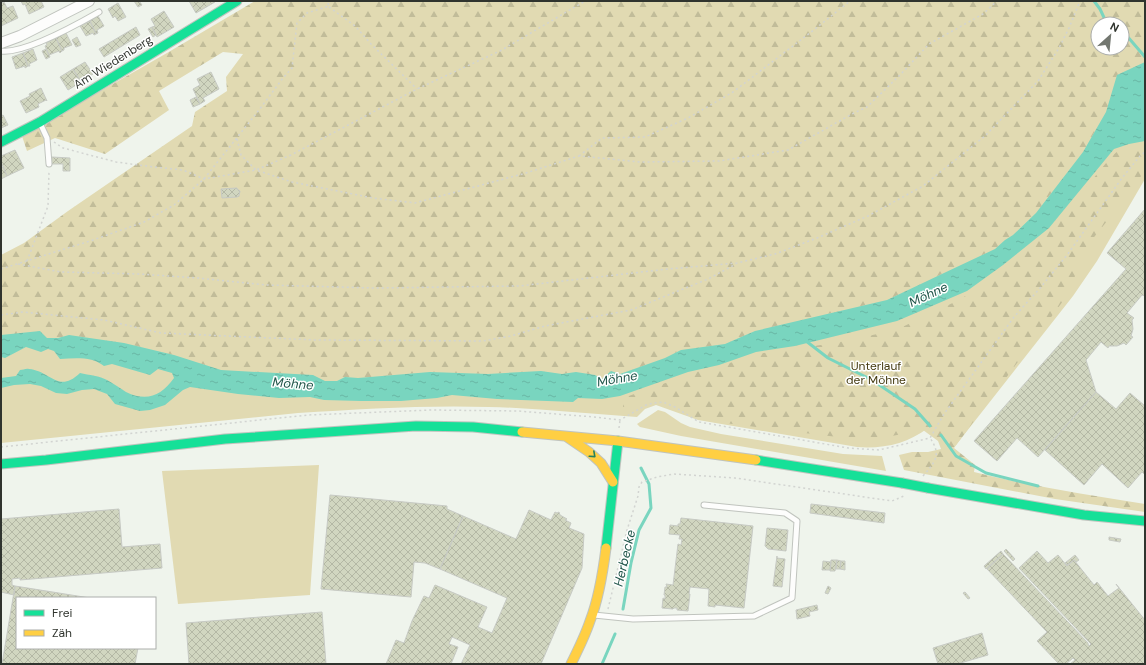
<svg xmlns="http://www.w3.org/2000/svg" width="1146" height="665" viewBox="0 0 1146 665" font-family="'DM Sans',sans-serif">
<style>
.green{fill:#e1dab2}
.forest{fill:url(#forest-firs);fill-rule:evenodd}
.water{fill:url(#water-ripples)}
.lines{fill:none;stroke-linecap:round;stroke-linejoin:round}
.stream{stroke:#79d5bf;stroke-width:3}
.building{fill:url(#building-cross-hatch);stroke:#c7cac4}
.lane-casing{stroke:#c0c4be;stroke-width:7}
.street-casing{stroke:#c0c4be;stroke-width:12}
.fast-casing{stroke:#c0c4be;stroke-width:11}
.slow-casing{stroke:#c0c4be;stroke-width:11}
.path{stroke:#d2d4d1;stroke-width:1.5;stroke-dasharray:2 3;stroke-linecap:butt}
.lane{stroke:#fdfdfc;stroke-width:5}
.street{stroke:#fdfdfc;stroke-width:10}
.fast{stroke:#16e098;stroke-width:9}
.slow{stroke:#ffcf43;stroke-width:9}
.fast-bridge-casing{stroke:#c0c4be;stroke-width:11;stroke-linecap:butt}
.fast-bridge{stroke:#16e098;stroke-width:9}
.oneway{stroke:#24815e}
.labels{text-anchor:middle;stroke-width:3;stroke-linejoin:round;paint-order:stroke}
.street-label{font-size:12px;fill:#30342e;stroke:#fff}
.park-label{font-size:12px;fill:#453b11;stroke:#fff}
.water-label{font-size:13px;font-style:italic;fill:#22574b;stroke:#fff}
</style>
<defs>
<pattern id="forest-firs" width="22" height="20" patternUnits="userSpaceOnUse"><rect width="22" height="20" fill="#e1dab2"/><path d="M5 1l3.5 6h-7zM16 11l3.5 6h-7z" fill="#c1bc99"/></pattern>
<pattern id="water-ripples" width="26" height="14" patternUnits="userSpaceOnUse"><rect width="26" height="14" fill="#79d5bf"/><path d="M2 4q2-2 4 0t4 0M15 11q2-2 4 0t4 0" fill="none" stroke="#69b7a4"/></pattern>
<pattern id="building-cross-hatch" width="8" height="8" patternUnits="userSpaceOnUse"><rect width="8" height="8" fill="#d1d6c0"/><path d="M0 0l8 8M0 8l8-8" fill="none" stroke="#b4b8a5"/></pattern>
</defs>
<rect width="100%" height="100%" fill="#eff4ec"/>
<path class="green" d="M1145,32V179L1097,261L1073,296L956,445L942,434L928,428C907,444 883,449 857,447L698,420L656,405L645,409L637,417C587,414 538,408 489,407C425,405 362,409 298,413L1,443V320L740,322Z
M658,410L665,412L681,423L690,427L721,434L843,454L882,456L886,471L681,436L640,427L637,424Z
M319,465L310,595L178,604L162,471Z"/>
<path class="forest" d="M255,1H1145V62L1128,70V69L1117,75L1106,112L1083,152L1036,213L1012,235L1005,240L995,249L944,273L887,300L755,331L725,344L681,350L665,358L620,374L611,371L602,379L595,375L576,372L562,374L541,371L488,374L430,372L358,378L345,377L337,381H325L313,375L221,370L174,355L124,343L69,335L58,338L1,335V255L24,243L68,211L192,126L195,112L227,91L226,77L243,54L223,52L159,91L169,110L105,154L55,138L27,151L22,136L167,53ZM1098,24H1122V48H1098Z
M1140,145L1145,153V169L1129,197L1116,210L1082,252L1075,276L1066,297L954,448L975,465L974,472C1030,486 1087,495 1145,504V512L1055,499L904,470L899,455L912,452H928L941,449L938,441L923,430L871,440L829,436L709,421L694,417L676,405L665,399H649L623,407V398L674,380L687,374L718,367L756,354L835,343L896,330L961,299L997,274L1037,242L1060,219L1111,157L1119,150Z"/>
<path class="water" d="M1145,62V141L1129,144L1114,149L1049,228L1003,265L967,291L897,321L795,346L756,352L719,365L688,372L620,396L602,399L578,398L573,402L497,399L452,395L437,398L401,401H361L324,400L310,397L279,398L238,394L190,387L183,390L165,405L150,410L140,411L115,404L107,394L94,389L82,390L67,394L56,393L41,386L30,384L14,385L1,388V378L16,376L20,370C23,370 26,368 29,369C51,371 58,394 80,373C89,375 100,376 107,380C114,384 120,388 126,392C147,402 161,396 174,378L172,373L158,369L150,375L112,364L104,366C92,356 75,358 60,359L54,351L48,349L41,352L26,347L5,358L1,357V335L40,331L47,338H58L69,335L124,343L174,355L221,370L313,375L325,381H337L345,377L358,378L430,372L488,374L541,371L562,374L576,372L595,375L602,379L611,371L620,374L665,358L681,350L725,344L755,331L887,300L944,273L995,249L1005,240L1013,235L1036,213L1083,152L1106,112L1117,75Z"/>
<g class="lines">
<path class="stream" d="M1094,1L1100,9L1107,24
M1122,33L1127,36L1145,57
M806,341L828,358L872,380L915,409L930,426
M941,435L956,456L986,473L1038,486
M623,609L631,563L639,530L651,508L649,484L641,468
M602,664L615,634"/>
</g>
<path class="building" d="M21,1H41L44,7L29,14L25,4L23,5Z
M134,1H139L142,5L138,7Z
M189,1H214L215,2L196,13Z
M4,2L7,8L13,6L18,18L1,26V3Z
M118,3L126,17L118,21L115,16L113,18L108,9Z
M164,11L174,27L157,37L152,27L155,26L151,19Z
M98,16L104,26L97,30L98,33L96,34L90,21Z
M90,21L96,34L94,35L93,33L86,36L80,26Z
M136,27L140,35L104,57L99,49Z
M152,27L156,35L153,37L148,29Z
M66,33L72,45L64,48V50L62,51L56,38Z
M77,37L81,45L76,47L72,40Z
M56,38L62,51L60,53L59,51L49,55L45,46L47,45L46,43Z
M33,49L37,60L29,64L30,66H28L23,53Z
M46,49L50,57L46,59L42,51Z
M23,53L28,66L25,68V66L16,69L12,57Z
M85,62L93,74L81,82L73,69Z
M73,69L81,82L68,90L60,77Z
M211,72L219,89L203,98L205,101L200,104L193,89L200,85L197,79Z
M41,88L47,101L46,100L38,104L39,107L26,113L20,101L30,96L29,94Z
M196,97L200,104L193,107L190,100Z
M3,115L8,125L1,128V116Z
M15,150L24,168L7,176L1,162V156Z
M52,157L70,158V171H63V164H51Z
M3,167L7,176L1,179V168Z
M237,188V189L240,191L239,196L237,197L222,198L221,189Z
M1145,209V296L1142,295L1127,313L1134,318L1132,320L1133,329L1131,336L1133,337L1126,345L1124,343L1117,346H1109L1108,348L1101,342L1086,360L1096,392L1038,457L1017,438L997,461L974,441L1126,269L1107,253Z
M1096,392L1116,409L1130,393L1145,406V475L1142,472L1128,488L1102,464L1084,485L1045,450Z
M330,495L447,506V509L463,516L440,569L425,563L414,562L411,597L321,589Z
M811,504L885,513L884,523L810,513Z
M119,509L122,547L160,544L162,568L20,580V578L12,579V585L15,586L14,595L1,592V519Z
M529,510L551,520L555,512L557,513L559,512L560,515L567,519L565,520L571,523L569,528L584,534L582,568L541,664H461L470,645L452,637L449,644L458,647L451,664H386L396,640L404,643L412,621L424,596L429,598L435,585L487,607L478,627L492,633L507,598L440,569L463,516L516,539Z
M681,518L753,526L744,608L715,605V607L708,606L709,589L690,587L689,594H690L688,611L677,610V608H674L673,609L662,608L663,598L665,599V595H664L665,587H667L666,584L673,585L678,544L681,545L682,539H679L680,535L669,534L670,525L678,526V524H680Z
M767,528L788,530L786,551L768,549L765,546Z
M1109,537L1121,539L1120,542L1109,540Z
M1006,549L1015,559L1013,561L1004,551Z
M1001,551L1003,554L986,569L984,566Z
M1037,551L1048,563L1058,555L1067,566L1074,560L1094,585L1097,582L1108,596L1119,588L1116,584L1145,620V664H1070L1075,660L1073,658L1066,664H1059L1037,641L1047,632L987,569L1003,554L1088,643V644L1089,646L1091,644L1019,568Z
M1075,555L1079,560L1076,562L1074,560L1067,565L1065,563Z
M777,556V558L785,559L782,587L773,586Z
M831,560H837L835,571H830Z
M837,560L841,561L840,569H836Z
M823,561L831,562L830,570H822Z
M841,561H845V570L840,569Z
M15,586L90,598H17V648H138L135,664H2Z
M828,586L831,588L828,594L825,593Z
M965,592L970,598L968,599L963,593Z
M817,605L818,610L809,612L810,616L797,619L796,610Z
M322,612L326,664H189L186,623Z
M982,633L988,655L957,664H938L933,648Z"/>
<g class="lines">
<defs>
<path id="lane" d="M1,51C24,54 78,24 99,12
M40,123L47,138L49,164
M594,615L633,619L754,616L792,598L797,521L785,513L704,505"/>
<path id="street" d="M1,43L20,36L89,1"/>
<path id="fast" d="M1,142L40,122L237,1
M756,460L902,483
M1,464L46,460L225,439L416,426L473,427L522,432
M928,488L1084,515L1145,521
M606,548L618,441"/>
<path id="slow" d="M522,432L618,441L756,460
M567,437L589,452L601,463L613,482
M571,664C578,650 585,636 590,621C599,598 603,572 606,548"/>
</defs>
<use href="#lane" class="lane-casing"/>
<use href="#street" class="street-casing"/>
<use href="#fast" class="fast-casing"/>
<use href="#slow" class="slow-casing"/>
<path class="path" d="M329,7L355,26L371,44L417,89
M237,139L241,155L256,170L292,182L373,198L415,203L526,173L579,156L640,162L719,161L788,150L852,114L867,107L901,74L929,44L983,14L997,1
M54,142L63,148L116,162L154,167L183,170L204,179L256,170L291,155L417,89L502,50L585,1
M579,156L602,138L645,137L688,118L733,92L815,29L850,1
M27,261L48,206L49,171
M18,264L61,272L139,274L198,278L266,285L375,288L519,286L668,269L737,263L775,254L817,238L868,216L923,186L985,136L1038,81L1059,48L1069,28L1080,1
M1,269L93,240L144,222L174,205L204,179L259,110L283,78L292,68L297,23L307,13L329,6L327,1
M1,315L23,312L104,320L161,333L315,340L483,341L511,336L545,326L631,310L708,279L736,264
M619,428L620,420
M1,447L308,415L431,410L518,411L594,417L620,420L646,405L654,403L663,402L675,407L699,422L848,448L879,450L930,438L944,414L1014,317L1041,287L1067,255L1122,178L1140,156L1145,152
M923,476C935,462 942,455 930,438
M608,609L627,530L638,496L639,487L642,482L657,477L674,474L735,478L892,501L904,496"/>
<use href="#lane" class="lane"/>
<use href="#street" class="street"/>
<use href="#fast" class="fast"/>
<use href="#slow" class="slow"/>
<defs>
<path id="fast-bridge" d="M902,483L928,488"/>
</defs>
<use href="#fast-bridge" class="fast-bridge-casing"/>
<use href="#fast-bridge" class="fast-bridge"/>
</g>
<defs><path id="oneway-chevron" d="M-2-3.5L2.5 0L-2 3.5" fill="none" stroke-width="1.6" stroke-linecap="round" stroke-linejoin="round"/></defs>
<use class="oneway" href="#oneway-chevron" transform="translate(593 455) rotate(42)"/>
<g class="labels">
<g class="street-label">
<text transform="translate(113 62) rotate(-32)" y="4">Am Wiedenberg</text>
</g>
<g class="park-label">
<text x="876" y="370">Unterlauf<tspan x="876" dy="14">der Möhne</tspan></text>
</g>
<g class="water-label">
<text transform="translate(928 294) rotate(-25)" y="5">Möhne</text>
<text transform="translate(617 378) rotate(-10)" y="5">Möhne</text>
<text transform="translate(293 383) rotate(5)" y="5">Möhne</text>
<text transform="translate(624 558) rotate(-77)" y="5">Herbecke</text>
</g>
</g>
<rect width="1146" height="665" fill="none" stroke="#30342e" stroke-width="4"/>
<rect x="16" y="597" width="140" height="52" fill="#ffffff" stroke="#acaeab"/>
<rect x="24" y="610" width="20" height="6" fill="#16e098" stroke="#acaeab"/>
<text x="52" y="617" font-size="12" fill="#30342e">Frei</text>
<rect x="24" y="630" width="20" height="6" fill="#ffcf43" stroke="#acaeab"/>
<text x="52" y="637" font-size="12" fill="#30342e">Zäh</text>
<g transform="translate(1110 36) rotate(27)"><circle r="19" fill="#ffffff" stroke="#acaeab"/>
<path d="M0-3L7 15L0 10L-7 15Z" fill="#737770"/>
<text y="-6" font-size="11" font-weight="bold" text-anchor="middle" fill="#30342e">N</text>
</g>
</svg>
